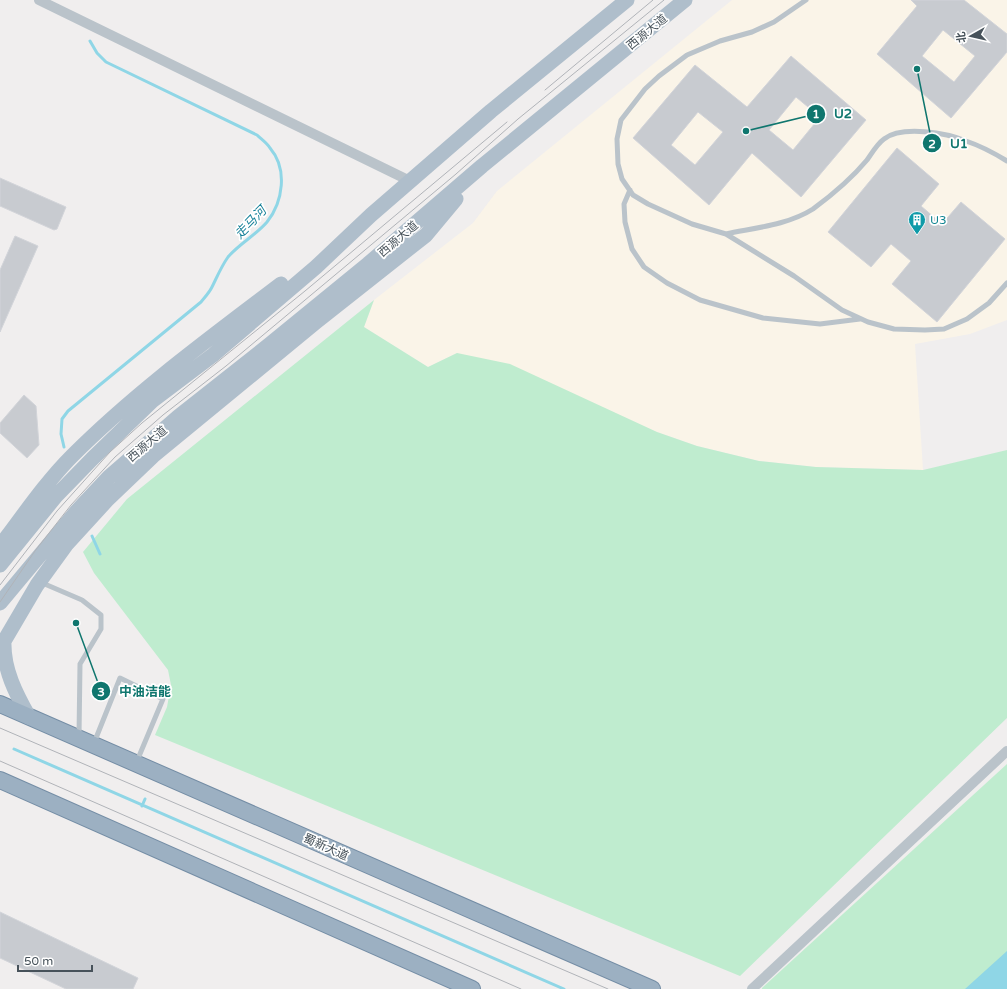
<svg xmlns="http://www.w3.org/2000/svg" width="1007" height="989" viewBox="0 0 1007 989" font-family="'Varela Round','Noto Sans SC',sans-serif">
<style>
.commercial{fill:#faf4e8}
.green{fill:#bfeccf}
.water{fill:#8fd6e6}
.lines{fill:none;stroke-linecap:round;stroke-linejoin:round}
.stream{stroke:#8fd6e6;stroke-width:3}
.building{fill:#c8cbd0;stroke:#d2d4d9;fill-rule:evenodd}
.trunk-casing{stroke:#748da5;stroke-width:18}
.service{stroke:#bac3ca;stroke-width:5}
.minor{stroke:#bac3ca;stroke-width:10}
.primary{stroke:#afbecb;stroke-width:15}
.trunk{stroke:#9cb0c2;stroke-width:16}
.tram{stroke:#b0b3b8;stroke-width:1}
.labels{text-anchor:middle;stroke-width:3.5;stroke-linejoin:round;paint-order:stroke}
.street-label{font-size:12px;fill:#47525a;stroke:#fff}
.culture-label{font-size:12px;fill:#0d838f;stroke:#fff;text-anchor:start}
.water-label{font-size:13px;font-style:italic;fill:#168098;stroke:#fff}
.leader{fill:none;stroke:#0f766e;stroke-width:1.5}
.callout-dot{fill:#0f766e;stroke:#fff;stroke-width:1.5}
.mark-label{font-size:12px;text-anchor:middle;font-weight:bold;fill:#fff}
.callout-label{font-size:13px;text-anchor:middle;font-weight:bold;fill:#0f766e;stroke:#fff;stroke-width:3.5;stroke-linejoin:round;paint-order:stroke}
</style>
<rect width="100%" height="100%" fill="#f0eeee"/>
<path class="commercial" d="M732,0H1007V320L970,334L915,344L923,470L816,467L759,461L697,446L657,432L457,353L428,367L364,327L374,300L473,223L497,191Z"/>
<path class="green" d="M374,300L364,327L428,367L457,353L510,364L657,432L697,446L759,461L816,467L923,470L1007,450V718L740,976L155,735L167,707L171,685L168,670L94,573L83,552L127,499Z
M1007,764V989H762V988Z"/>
<path class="water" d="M1007,951V989H965Z"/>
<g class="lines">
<path class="stream" d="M64,447L61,434L62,419L68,411L201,302C205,297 209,293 212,287C217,277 221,267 228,257C239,244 256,235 267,222C283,202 288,169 270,148C267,143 261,139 257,135L106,62L97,53L90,41
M92,536L100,554
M14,749L564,989
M142,806L145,799"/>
</g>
<path class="building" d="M911,0H964L1007,34V52L951,118L877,54L917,6ZM943,30L975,56L954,82L922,56Z
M791,56L866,120L801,197L752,153L709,205L633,138L695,65L747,107ZM796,97L820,117L793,150L769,130ZM698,112L723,132L695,165L671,145Z
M897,148L939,184L921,206L942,224L961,202L1005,239L937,322L892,284L911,261L891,244L871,267L828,232Z
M0,178L66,207L57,229L54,230L0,206Z
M15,236L38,246L0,332V270Z
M24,395L36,406L39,445L27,458L0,433V423Z
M0,912L138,978L133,989H66L0,958Z"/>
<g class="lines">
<defs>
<path id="trunk" d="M0,704L652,989
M0,780L472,989"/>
</defs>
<use href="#trunk" class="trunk-casing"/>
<path class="service" d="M806,0L774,22L752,32L720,41L687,55L659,76L645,89L621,120L617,139L618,164L622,179L633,195L648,204L692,224L726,234L794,276L842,310L868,322L894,329L925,330L944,329L967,319L989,303L1007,283
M630,190L624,204L625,222L632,249L644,267L667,283L700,300L763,318L820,324L860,319
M726,234C754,228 788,225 813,209C832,195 852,178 867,160C872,153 877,144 884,139C902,125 947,133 966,141C981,146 994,153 1007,161
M40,582L82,600L101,615V629L80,664L79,736
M94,743L120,678L163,699L137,761"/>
<path class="minor" d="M39,0L410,181
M752,989L1007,751"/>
<path class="primary" d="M0,546C23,516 45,483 72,456C136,392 210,338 281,284
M0,565L56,496L92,459L152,401L213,355L316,267L371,215L491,111L627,0
M0,603L76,512L109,477L178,417L269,345L368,264L482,166L685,0
M4,641C3,669 16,694 29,717
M0,648L37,585L66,545L108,499L153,456L316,322L426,235L456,199"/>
<use href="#trunk" class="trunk"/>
<path class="tram" d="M545,90L653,0
M0,585L57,511L110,452L142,423L305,291L507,122
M0,602L35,551L71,505L115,457L163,415L226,366L456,174L518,119L664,0
M0,728L608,989
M0,761L521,989"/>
</g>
<defs>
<symbol id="building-pin" viewBox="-11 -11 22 30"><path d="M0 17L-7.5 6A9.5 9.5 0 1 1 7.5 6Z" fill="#0f9aa8" stroke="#fff"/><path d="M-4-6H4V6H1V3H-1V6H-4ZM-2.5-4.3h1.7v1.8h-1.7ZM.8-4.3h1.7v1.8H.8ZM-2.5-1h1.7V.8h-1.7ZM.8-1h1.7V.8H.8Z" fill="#fff"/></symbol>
</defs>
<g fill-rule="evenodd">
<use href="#building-pin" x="907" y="210" width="20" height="27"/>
</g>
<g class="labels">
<g class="street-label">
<text transform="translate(647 32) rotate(-39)" y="4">西源大道</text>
<text transform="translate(398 239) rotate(-40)" y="4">西源大道</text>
<text transform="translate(147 444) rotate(-40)" y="4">西源大道</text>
<text transform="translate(326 847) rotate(24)" y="4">蜀新大道</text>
</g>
<g class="culture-label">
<text x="930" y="224">U3</text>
</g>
<g class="water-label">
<text transform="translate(250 222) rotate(-46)" y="5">走马河</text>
</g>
</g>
<path class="leader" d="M746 131L816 114M917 69L932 143M76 623L101 691"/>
<g class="callout-dot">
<circle cx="746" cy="131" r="4"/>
<circle cx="917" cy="69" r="4"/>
<circle cx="76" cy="623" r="4"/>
<circle cx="816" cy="114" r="10"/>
<circle cx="932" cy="143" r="10"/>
<circle cx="101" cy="691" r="10"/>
</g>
<g class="mark-label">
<text x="816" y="118">1</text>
<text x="932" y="148">2</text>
<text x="101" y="696">3</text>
</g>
<g class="callout-label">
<text x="843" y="118">U2</text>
<text x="959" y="148">U1</text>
<text x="145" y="696">中油洁能</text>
</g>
<g transform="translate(971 36) rotate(262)" stroke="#ffffff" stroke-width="3" paint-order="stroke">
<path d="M0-3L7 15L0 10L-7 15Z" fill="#47525a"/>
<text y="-6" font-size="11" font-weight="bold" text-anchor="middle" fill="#47525a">北</text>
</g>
<path d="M18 965v6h74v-6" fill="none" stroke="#47525a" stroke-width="2"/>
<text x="24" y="965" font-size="12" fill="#47525a" stroke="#ffffff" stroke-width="3" paint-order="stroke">50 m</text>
</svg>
